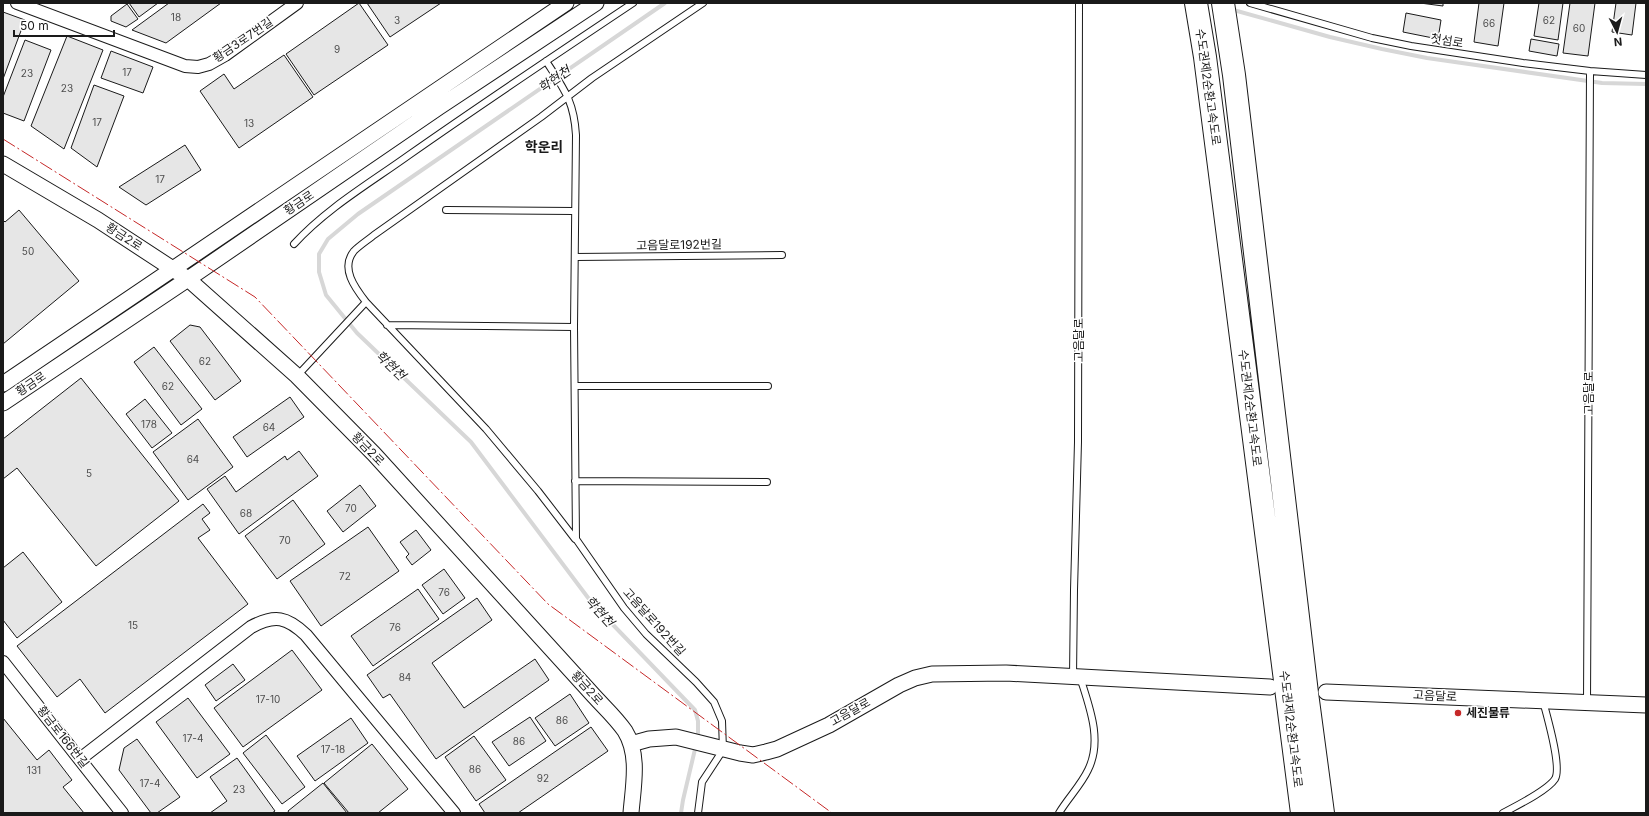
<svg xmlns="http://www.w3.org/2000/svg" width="1649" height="816" viewBox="0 0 1649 816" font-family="Inter,'Noto Sans KR',sans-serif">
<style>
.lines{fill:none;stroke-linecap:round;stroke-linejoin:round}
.stream{stroke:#d7d7d7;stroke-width:4}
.building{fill:#e6e6e6;stroke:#1a1a1a}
.service-casing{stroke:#1a1a1a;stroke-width:8}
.minor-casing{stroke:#1a1a1a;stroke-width:14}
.tertiary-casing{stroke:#1a1a1a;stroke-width:17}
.motorway-casing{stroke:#1a1a1a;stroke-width:24}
.service{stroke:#fff;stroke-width:6}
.minor{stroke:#fff;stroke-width:12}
.tertiary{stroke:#fff;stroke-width:15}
.motorway{stroke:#fff;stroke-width:22}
.power{stroke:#c62828;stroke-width:1;stroke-dasharray:14 3 2 3;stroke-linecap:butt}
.poi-dot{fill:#c62828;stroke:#fff;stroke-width:1.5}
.labels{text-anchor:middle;stroke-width:3;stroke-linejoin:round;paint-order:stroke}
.number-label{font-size:10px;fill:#4d4d4d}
.street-label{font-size:12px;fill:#1a1a1a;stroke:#fff}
.poi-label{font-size:12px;font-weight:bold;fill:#1a1a1a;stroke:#fff;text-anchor:start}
.water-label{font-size:13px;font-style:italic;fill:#1a1a1a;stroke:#fff}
.quarter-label{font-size:14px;font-weight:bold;fill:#1a1a1a;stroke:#fff}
</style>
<rect width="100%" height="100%" fill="#fff"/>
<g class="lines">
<path class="stream" d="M665,3L358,214L328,239L319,254V272L326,295L357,333L471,442L592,603L695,710L698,721V739
M1230,9L1330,37L1382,49L1427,58L1602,83L1646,84
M681,813L683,800L696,745"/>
</g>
<path class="building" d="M129,3H158L139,17Z
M169,3H221L166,43L132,30Z
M359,3L388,45L314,95L286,54Z
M367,3H441L390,37Z
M1420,3H1443V6Z
M1479,3H1504L1498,46L1474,42Z
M1539,3H1563L1558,40L1534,36Z
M1570,3H1595L1588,56L1563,53Z
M1616,3H1636L1632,35L1612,32Z
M127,4L138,19L126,27L111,21V16Z
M3,12L25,20L3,79Z
M1406,13L1441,20L1438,39L1403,32Z
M67,36L103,50L64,149L31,126Z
M1531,39L1559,44L1557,56L1529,51Z
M25,40L51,50L24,121L3,113V97Z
M111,51L153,67L143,93L101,78Z
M284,55L313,97L239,148L200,91L224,74L234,89Z
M94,85L124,96L97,167L71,148Z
M185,145L201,170L146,205L119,187Z
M19,210L79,281L3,344V220L5,222Z
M190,325L200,327L241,381L215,400L170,341Z
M154,347L202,409L181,425L134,362Z
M81,378L179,501L96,566L17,468L3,479V439Z
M290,397L304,417L247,457L233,437Z
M145,399L172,433L152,448L126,414Z
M198,419L233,467L188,500L153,452Z
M299,451L318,476L239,534L207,489L225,476L236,492L285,456L287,460Z
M360,485L376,506L343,532L327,511Z
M293,500L325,544L277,579L245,536Z
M203,504L210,513L202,519L210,530L198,538L248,604L105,713L80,679L57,697L17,646Z
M368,527L399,571L321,626L290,581Z
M416,530L431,550L412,565L406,557L409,554L400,542Z
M23,552L62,602L17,638L3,620V568Z
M444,569L465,598L443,614L422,585Z
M418,589L439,619L373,666L351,636Z
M477,598L492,620L432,663L464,708L535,659L549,680L436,759L390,694L383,698L367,675Z
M292,650L322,690L243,747L214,708Z
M233,664L245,680L216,701L205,685Z
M570,694L589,723L555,746L535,718Z
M188,698L230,754L197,778L156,722Z
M530,717L546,741L509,766L492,742Z
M3,718L37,760L49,750L72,780L63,787L84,813H3Z
M351,718L368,743L315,781L297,756Z
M591,727L608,751L518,813H485L479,804Z
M266,735L305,787L282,804L243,753Z
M474,736L506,780L476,801L445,757Z
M137,739L180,797L157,813H151L119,770L124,748Z
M372,744L408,789L378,813H349L324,783Z
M237,758L275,811L272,813H210L227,801L210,777Z
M323,783L347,813H289L288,811Z"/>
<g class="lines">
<defs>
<path id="service" d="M1250,3L1372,38L1411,46L1523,63L1590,71L1646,75
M546,61C564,89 574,101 576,135L574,327L576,539L624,608L646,634L696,682L714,702L722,721L723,750L702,782L698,813
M446,210L574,211
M294,244C327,208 370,183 409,155C483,103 558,53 633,3
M575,257L782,255
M366,302L486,429L538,491L575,539
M387,325L574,327
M297,376L366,302C355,288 340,268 354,251C360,245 368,240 374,235L541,117L592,78L703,3
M576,386H768
M575,481L767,482
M1073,677L1074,590L1078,442L1079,3
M1587,702L1590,71
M1059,813C1068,798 1081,785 1088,770C1103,740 1089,706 1080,677
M1503,813C1516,806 1547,791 1555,779C1562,767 1547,716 1543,701"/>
<path id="minor" d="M17,3L185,66L198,67L209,64L225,55L297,3
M3,662L122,813
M80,759L251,627C275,614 287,617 306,635L454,813"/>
<path id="tertiary" d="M3,164L98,220L188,279L297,376L374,454L594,696C604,707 616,718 625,731C640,755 633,787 631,813
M3,384L566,3
M3,403L188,279L439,107L596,3
M1326,692L1646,705
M631,744L649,739L676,737L740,753L753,755L766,752L777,749L829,725L899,685L915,678L932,674L1006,673L1270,687"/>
<path id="motorway" d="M1196,3L1205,57L1302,813
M1223,3L1234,75L1307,693L1323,813"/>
</defs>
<use href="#service" class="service-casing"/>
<use href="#minor" class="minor-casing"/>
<use href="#tertiary" class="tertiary-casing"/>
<use href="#motorway" class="motorway-casing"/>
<use href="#service" class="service"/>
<use href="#minor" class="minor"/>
<use href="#tertiary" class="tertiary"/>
<use href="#motorway" class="motorway"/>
<path class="power" d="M3,139L255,297L548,604L832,813"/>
</g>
<circle class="poi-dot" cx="1458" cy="713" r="4"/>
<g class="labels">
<g class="number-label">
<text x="176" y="21">18</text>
<text x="397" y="24">3</text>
<text x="1549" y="24">62</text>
<text x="1489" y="27">66</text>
<text x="1579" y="32">60</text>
<text x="337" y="53">9</text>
<text x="127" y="76">17</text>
<text x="27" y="77">23</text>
<text x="67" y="92">23</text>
<text x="97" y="126">17</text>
<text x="249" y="127">13</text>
<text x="160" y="183">17</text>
<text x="28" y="255">50</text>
<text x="205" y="365">62</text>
<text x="168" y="390">62</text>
<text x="149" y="428">178</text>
<text x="269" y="431">64</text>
<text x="193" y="463">64</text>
<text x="89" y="477">5</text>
<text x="351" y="512">70</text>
<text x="246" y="517">68</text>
<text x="285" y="544">70</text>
<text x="345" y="580">72</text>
<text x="444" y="596">76</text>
<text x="133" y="629">15</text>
<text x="395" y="631">76</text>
<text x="405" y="681">84</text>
<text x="268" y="703">17-10</text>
<text x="562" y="724">86</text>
<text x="193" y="742">17-4</text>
<text x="519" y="745">86</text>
<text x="333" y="753">17-18</text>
<text x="475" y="773">86</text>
<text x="34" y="774">131</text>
<text x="543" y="782">92</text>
<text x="150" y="787">17-4</text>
<text x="239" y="793">23</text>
</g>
<g class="street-label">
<text transform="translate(243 40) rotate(-34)" y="4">황금3로7번길</text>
<text transform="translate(1447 41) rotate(9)" y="4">첫섬로</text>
<text transform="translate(1208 87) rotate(82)" y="4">수도권제2순환고속도로</text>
<text transform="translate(299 203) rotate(-34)" y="4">황금로</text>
<text transform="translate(124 237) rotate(33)" y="4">황금2로</text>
<text transform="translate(679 245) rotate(-1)" y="4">고음달로192번길</text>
<text transform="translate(1079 340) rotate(-90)" y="4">고음달로</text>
<text transform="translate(31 384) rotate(-34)" y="4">황금로</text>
<text transform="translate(1589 393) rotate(-90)" y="4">고음달로</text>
<text transform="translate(1250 408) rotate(83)" y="4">수도권제2순환고속도로</text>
<text transform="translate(368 449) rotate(46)" y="4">황금2로</text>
<text transform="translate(654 622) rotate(48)" y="4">고음달로192번길</text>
<text transform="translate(587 688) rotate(48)" y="4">황금2로</text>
<text transform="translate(1435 696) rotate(3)" y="4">고음달로</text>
<text transform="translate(850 712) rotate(-29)" y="4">고음달로</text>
<text transform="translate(1291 729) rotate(83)" y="4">수도권제2순환고속도로</text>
<text transform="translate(63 737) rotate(52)" y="4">황금로166번길</text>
</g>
<g class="poi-label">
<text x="1466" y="717">세진물류</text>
</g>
<g class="water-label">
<text transform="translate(554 79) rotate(-34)" y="5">학현천</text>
<text transform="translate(391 365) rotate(44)" y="5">학현천</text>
<text transform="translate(600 611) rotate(48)" y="5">학현천</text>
</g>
<g class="quarter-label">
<text x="544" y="152">학운리</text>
</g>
</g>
<rect width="1649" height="816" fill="none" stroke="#1a1a1a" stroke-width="8"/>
<g transform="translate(1617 32) rotate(174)" stroke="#ffffff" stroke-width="3" paint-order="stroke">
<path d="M0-3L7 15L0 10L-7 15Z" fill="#1a1a1a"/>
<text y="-6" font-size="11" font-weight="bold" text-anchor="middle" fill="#1a1a1a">N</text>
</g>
<path d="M14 30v6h100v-6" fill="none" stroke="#1a1a1a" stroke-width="2"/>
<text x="20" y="30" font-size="12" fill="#1a1a1a" stroke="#ffffff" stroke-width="3" paint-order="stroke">50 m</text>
</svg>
